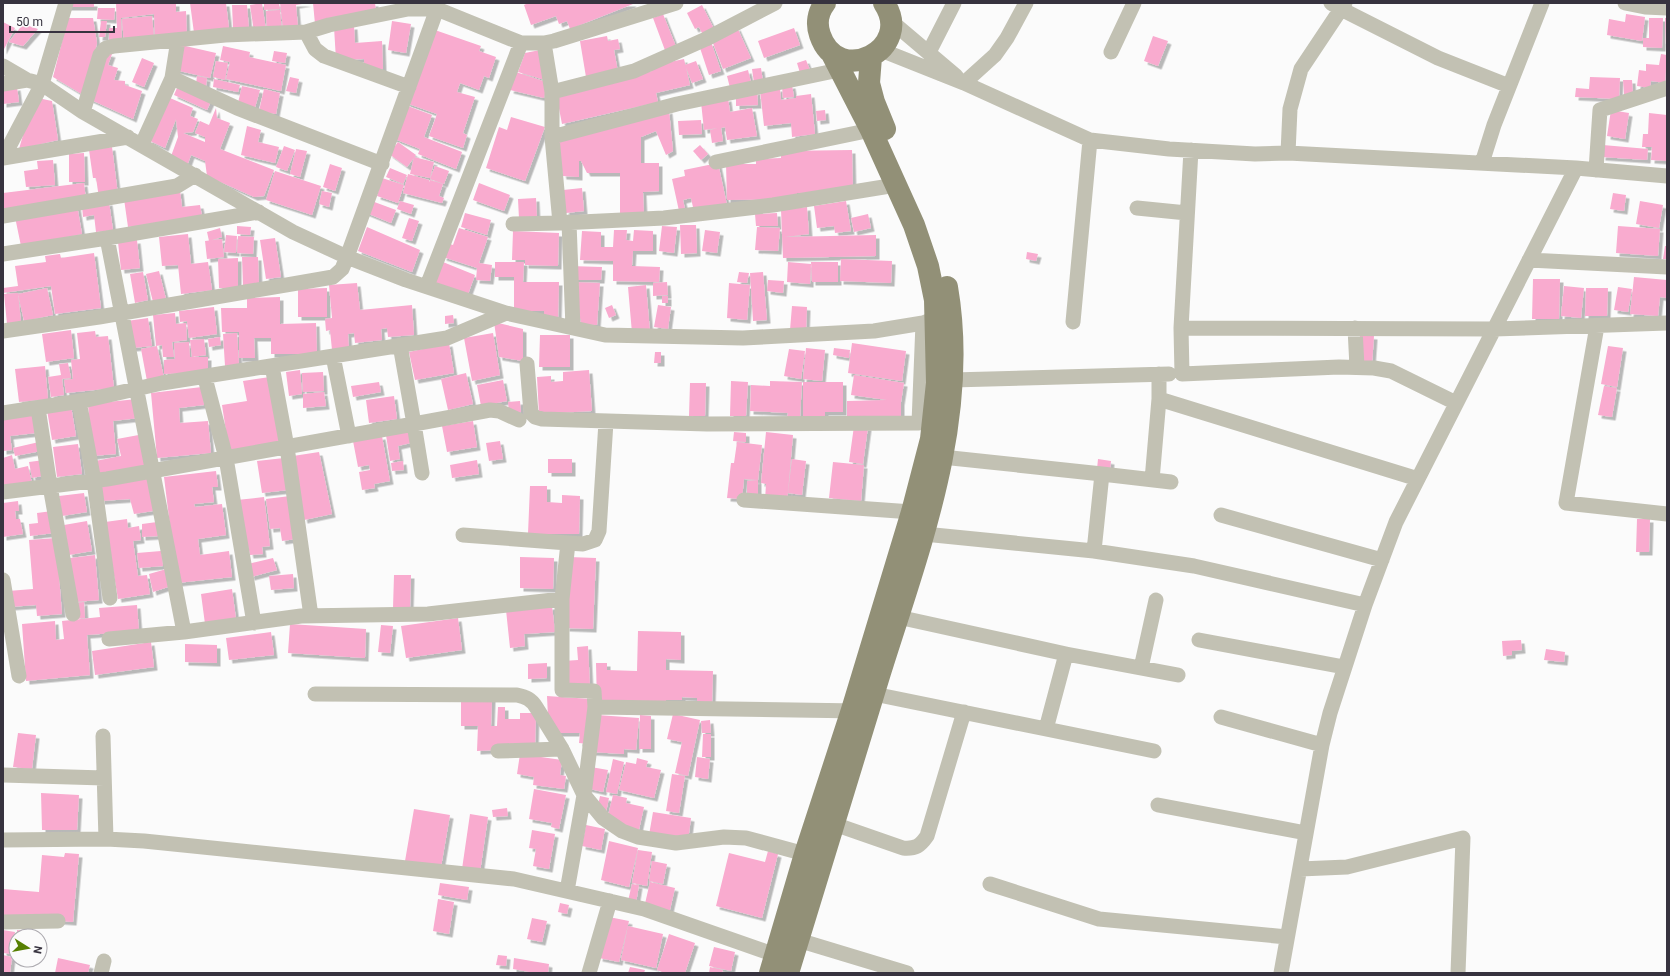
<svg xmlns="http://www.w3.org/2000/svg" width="1670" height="976" viewBox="0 0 1670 976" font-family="Roboto,sans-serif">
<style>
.building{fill:#f9abcf;filter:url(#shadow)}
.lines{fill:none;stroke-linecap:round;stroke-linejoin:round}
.minor{stroke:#c2c1b3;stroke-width:15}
.primary{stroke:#929077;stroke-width:22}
</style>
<defs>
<filter id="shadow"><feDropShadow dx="3.5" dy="3.5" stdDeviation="0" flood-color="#0004"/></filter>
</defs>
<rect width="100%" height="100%" fill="#fbfbfb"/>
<path class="building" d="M67,3H94V7H66Z
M116,3H176V12L186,11L187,38L155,40L154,14L121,18L122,41L109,42V28H117Z
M190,3H226L229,28L194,33Z
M262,3L266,30L254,32L250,5Z
M264,3H279L280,9L264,10Z
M280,3H308L296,5L298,27L283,28Z
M313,3H375L376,11L331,17L332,22L315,24Z
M528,3H632L633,4L570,29L567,21L559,24L556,16L531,25L524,5Z
M232,5H247L249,29L233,28Z
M702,5L715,31L704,37L699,27L695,29L687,13Z
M98,8H115L114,20L97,19Z
M280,10L282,31H267L266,11Z
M663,14L677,49L666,53L653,18Z
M1626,14L1645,17L1642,41L1607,35L1609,19L1625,22Z
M152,16L154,38L124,43L122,19Z
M68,18H93L97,43L85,96L53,77Z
M1649,18H1663L1662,48L1643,47V38H1649Z
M1665,18H1667V44H1666Z
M101,21H107L105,37H99Z
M392,21L411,24L406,53L388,50Z
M3,22L15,28L3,51Z
M23,24L38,29L23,46L9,42Z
M354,26L355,43L382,41L383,69L364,70V59L336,60L334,27Z
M737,27L751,58L723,69L711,38Z
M794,28L800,45L764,58L758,41Z
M432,29L481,46L479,51L496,57L489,78L484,76L479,90L460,83L457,92L475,97L463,133L467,135L463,148L429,136L437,114L406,103Z
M607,36L608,41L618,39L620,49L614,50L618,72L586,77L580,41Z
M1153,36L1168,41L1158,66L1144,61Z
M711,42L721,71L709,75L699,45Z
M181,45L216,53L210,78L175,70Z
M223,46L250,52L249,57L286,65L281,91L226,79L230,62L220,60Z
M540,50L545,80L518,72L525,53Z
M274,51L287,53L285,63L272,61Z
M103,52L112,54L108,65L118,68L114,80L125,81V85L142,91L133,119L89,99Z
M1661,54L1667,55L1665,83L1651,81L1650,88L1637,86L1639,70L1646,71V64L1659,65Z
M142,58L154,63L144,87L132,82Z
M684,59L690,85L656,93L658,102L562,124L556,93L652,71L651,66Z
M806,60L810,70L800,73L797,63Z
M216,61L228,63L225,80L213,77Z
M696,61L703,79L692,83L685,65Z
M761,68L763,82L754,83L752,69Z
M748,70L752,87L731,92L727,76Z
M516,72L543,81L546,90L544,98L510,90Z
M197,76L207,78L206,86L196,84Z
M290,77L299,79L296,93L286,91Z
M1590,77L1620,78L1619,99L1575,97L1576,88L1589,89Z
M214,79L240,85L238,92L213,87Z
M1623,80H1632L1633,94H1624Z
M179,83L212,99L207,110L174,95Z
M792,85L794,97L783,98L782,86Z
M242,86L260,90L254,111L237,107Z
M17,87L19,102L3,104V89Z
M780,88L781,100L796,98V96L811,94L815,134L792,137L791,123L764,126L760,90Z
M264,89L280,93L276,114L259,111Z
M757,91L758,105L736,106V93Z
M38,98L52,101L58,140L19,149L28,118Z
M170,98L193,108L190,116L198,119L193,132L183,133L205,142V137L195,133L200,121L209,125L216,108L217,118L230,123L220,149L274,170L264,196L254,197L207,176L205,161L191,155L187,166L170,159L178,137L176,119L165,148L148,140Z
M728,98L730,112L752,108L757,136L727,140L725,127L721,128L723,141L712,143L710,130L718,128L704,130L701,102Z
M405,105L432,115L424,137L462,152L456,169L418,154L420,149L392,138Z
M669,110L673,151L666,155L656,131L641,137V163H659V191L643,192L644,215H620V173H587L581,161H579V177L563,176L556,139Z
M825,110L826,120L817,121L816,111Z
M1611,110L1629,113L1625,139L1607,136Z
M1649,113L1667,115V161L1651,160L1652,147H1642L1643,134H1648Z
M511,117L545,127L525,181L486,168L499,127L507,130Z
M701,120L702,134L679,135L678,121Z
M247,126L261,130L258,142L279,147L275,163L241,155Z
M398,142L416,155L407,167L389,154Z
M700,145L708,154L701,160L693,151Z
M1603,145L1648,149L1647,160L1602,157Z
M284,146L295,150L287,171L276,167Z
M112,147L118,195L99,198L96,178H93L89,150Z
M296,149L307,151L300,177L290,174Z
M852,150L853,192L797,193V199L727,200L726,164H756V159L781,158V151Z
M84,153L85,182H69V154Z
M414,157L434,162L430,178L410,174Z
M53,160L55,185L26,187L24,171L38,169L37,161Z
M718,163L727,205L694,212L691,198L683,200L685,209L679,211L672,179L685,176L684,170Z
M330,164L342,168L335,191L323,187Z
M435,166L449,171L444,184L430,179Z
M390,168L407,175L403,184L386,177Z
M275,171L321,186L312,215L266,200Z
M408,174L429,180V182L430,180L443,184L439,196L444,198L442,203L403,193Z
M382,178L404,185L398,203L377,196Z
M84,183L86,200L3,212V193Z
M479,183L510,195L504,211L473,200Z
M582,188L584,211L566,213L563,190Z
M180,190L182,207L200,205L202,216L128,227L124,199Z
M322,191L332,193L329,207L319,204Z
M1613,193L1626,195L1624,211L1610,209Z
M536,198L537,219H519L518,199Z
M369,200L396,210L391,223L364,212Z
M400,201L414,205L411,214L397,209Z
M846,201L851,231L835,233L834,226L817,228L814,206Z
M1640,201L1663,205L1659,228L1636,224Z
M109,202L113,230L96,232L94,215L83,217L82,206Z
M77,205L82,234L21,246L15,217Z
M807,207L809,234L785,237L876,235V256L783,258L781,210Z
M465,213L491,220L487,235L461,227Z
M777,213L778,226H756L755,214Z
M868,214L871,228L854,232L851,218Z
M409,218L419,221L412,241L402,238Z
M680,225H696L697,253L681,254Z
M237,226L251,227L250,235L237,234Z
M662,226L677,227L674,253L659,251Z
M1618,226L1660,229L1658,256L1616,253Z
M367,227L420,250L412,272L358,251Z
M757,227L780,228L778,251L755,250Z
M220,228L222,237L209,241L207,232Z
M459,228L488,237L479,263L492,265L490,281L476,280L477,268L443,257L447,243L453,245Z
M614,230H627L626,240L633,241L634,230L653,231V251H633L632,266L660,267L659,282L613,281V261L580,260L582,231L601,232V247H613Z
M705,230L720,232L717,253L702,251Z
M513,231L559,233L558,266L525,265V260H512Z
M188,234L191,264L208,262L212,290L181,294L178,265L162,266L159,237Z
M226,235L237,236L236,253L224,252Z
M238,236L254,237L253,254L237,253Z
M275,238L281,277L266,279L260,240Z
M222,239L224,257L207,259L205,241Z
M137,240L140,268L121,270L118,242Z
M1665,246H1667V259H1663Z
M1027,252L1038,254L1036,261L1026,259Z
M94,253L101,308L55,314L51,286L3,293V288L18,286L15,266L46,262L45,256L60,254L61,258Z
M242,257H258L259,285L243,286Z
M238,258V288H219L218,259Z
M841,259L892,261L891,283L840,281Z
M438,260L475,275L467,297L429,282Z
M495,262H524L523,282H559L558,320L544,319V311H514V277H495Z
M788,262L811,264L810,284L787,282Z
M811,262H838V282H812Z
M569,266L602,267L601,280H568Z
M159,271L166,299L153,302L146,274Z
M143,272L148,300L135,303L130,274Z
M739,272L749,273L747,283L737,282Z
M763,272L767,320L753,321L750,273Z
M1634,277L1667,280V298L1660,297L1658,316L1630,314Z
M1533,279H1560L1559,319H1532Z
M768,280L784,281L783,293L767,291Z
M570,282L600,283L597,325L580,324L581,319L568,318Z
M667,282L668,295L653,296V283Z
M357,283L360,310L412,305L414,335L388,337L387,328L381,329L382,340L355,343L354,333L348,334L349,349L332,350L330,330L326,331L325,319L332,318L329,285Z
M729,283L750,285L747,320L727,318Z
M646,285L650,332L632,333L628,287Z
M1564,286L1584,288L1581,318L1561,316Z
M1618,287L1632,289L1628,312L1614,310Z
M47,288L53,315L24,321L18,294Z
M327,288V317H298V289Z
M1586,288H1608L1607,316H1585Z
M18,293L21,322L7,324L4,294Z
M662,296H668V303H662Z
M280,297V324L316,323L317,354H271V338H254L255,358H239V332H222L221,308H247V298Z
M612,305L616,315L609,318L605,308Z
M658,305L671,307L668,329L654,327Z
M792,306L807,307L806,332L790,330Z
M214,307L217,334L189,338L187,321L180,322L179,311Z
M175,313L176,324L186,323L187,340L172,342L174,357H163L162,345L156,346L153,315Z
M453,315L454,323L445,324V316Z
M148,318L152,346L132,348L127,321Z
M494,322L523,329V361L499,357Z
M71,330L74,358L46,362L42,334Z
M95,331L96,337L108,336L114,388L66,393L64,380L73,379L71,360L80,359L77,333Z
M237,333L239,365L225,366L223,334Z
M493,333L500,375L472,381L464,338Z
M540,335H570V367H539Z
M1360,335L1374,336L1372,364L1358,363Z
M220,337L221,345L209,347L208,339Z
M204,339L206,355L192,357L190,340Z
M189,342L190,357H208V375L191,373L164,374V360L175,359L174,343Z
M449,343L454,373L415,380L409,352Z
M852,343L906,351L902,381L848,373Z
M157,346L164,378L147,381L141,349Z
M1608,346L1623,348L1617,387L1601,384Z
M806,348L825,350L822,381L803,379Z
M834,348L850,350L849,358L833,355Z
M789,349L805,351L801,379L784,376Z
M655,352H661V363H654Z
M68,363L71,378L62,379L64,395L51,397L48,377L61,375L59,364Z
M45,366L48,399L19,402L15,369Z
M300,370L302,394L289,396L286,372Z
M589,370L592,411L539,414L537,377L551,376V382L563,381V372Z
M323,372L324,391L303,392L302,373Z
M466,373L473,404L448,410L441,379Z
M854,375L904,383L901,402V421L847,423V401L887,400L851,395Z
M270,377L280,443L229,451L222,405L247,401L243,381Z
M503,380L507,401L481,406L477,385Z
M731,381L748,382L746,416H730Z
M770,381L802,382L800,418H787L788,413L750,411L751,385L770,386Z
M379,382L381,392L353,397L351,386Z
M803,382H843V412H825V418L803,417Z
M690,383H706L705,416H689Z
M1604,386L1617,388L1612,417L1598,415Z
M202,387L204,405L179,408L180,423L208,421L211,453L157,458L151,393Z
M324,392L326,406L303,408V394Z
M394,396L397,419L369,423L366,400Z
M137,399L139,418L113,421L116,454L92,456L88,404Z
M520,401L521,412L509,413L508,402Z
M71,406L76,436L52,440L47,410Z
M35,414L36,433L10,436L12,450L3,451V417Z
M473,421L477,447L447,452L442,426Z
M854,426L868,427L863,464L849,462Z
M413,430L415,442L398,446L400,459L390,461L386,435Z
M734,432L746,433V442L733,441Z
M766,432L793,435L787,503L765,500L766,484L761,483Z
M144,434L148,464L98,477L95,461L121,456L117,439Z
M382,436L390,481L374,484L375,488L362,490L359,472L370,470L369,465L358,467L353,441Z
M500,441L503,459L489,461L486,443Z
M39,442L41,451L15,456L13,448Z
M737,442L762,445L758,480V497H747V481L758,480L744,479L742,499L727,498L731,463H734Z
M78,444L82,474L57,477L53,447Z
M319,452L332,514L304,520L293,456Z
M12,455L15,469L28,466L32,483L3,489V458Z
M284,458L288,490L262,493L257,461Z
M548,459H572V473H548Z
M792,459L806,461L802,495L788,493Z
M1098,459L1111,461L1110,470L1097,469Z
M44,460L47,475L32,478L29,462Z
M477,460L479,474L452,478L450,465Z
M403,461L404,470L392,471L391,463Z
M833,462L864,465L861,501L829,498Z
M216,471L218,487H212L214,502L194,504L195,507L222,504L226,535L198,539L200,555L229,551L232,577L177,583L164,477Z
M154,478L159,510L134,514L130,499L101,501L100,482Z
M530,486H547V502L562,503V495L580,496L579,534H528Z
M84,493L87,512L62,516L59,496Z
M290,496L296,539L282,541L280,528L270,529L266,499Z
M264,497L270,546L262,547L263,554L250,555L248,545H244L237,500Z
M18,501L19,511H15L16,519H20L23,534L3,537V503Z
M52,511L54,533L30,536L29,524L38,523L37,513Z
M127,519L128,528L139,526L141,540L133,541L138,576L147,575L150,594L118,599L105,522Z
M1637,519H1650L1649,552H1636Z
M87,521L92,551L69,555L64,525Z
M157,522L158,536L142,537V524Z
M56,538L62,614L37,616L36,605L9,607L8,591L33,589L29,540Z
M161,551L163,566L139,568L137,553Z
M95,555L99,600L75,602L70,558Z
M520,557L554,558L553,589L520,588Z
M569,557L596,558L593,629L566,628Z
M273,558L277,570L251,577L248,564Z
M170,568L174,585L153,592L149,574Z
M293,574L294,588L271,590L269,576Z
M394,575H411L410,609L393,608Z
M232,589L236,619L205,624L201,594Z
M84,602L85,618L77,619L76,603Z
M137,605L139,631L87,635L90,675L26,681L22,624L55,621L56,640L64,639L62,621L100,617L99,608Z
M552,606L555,632L524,634L525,646L510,648L506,610Z
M458,618L462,650L406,658L401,626Z
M290,624L366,629L365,658L288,653Z
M381,625L393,626L390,653L378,652Z
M638,631L681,632V660L666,659V670L713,671L712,704H697V698L682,697V700H666L665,706L597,704L596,663H607V670L637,671Z
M271,632L274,655L229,660L226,638Z
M1521,640L1522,650L1512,651V655L1503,656L1502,641Z
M151,642L154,667L95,675L92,651Z
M185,644L217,645V663L185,662Z
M588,646L590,687L565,688L563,661L578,660L577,647Z
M1546,649L1565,652L1564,662L1544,660Z
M547,663V678L528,679V664Z
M547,696L591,699L588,744L579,743L580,733H554L548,717Z
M461,697L492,698L491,726H497L498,707H505V719H520V713H536L535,748L477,751L478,726H461Z
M673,714L700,720L688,776L675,773L682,742L667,739Z
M597,715L639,718L636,750L624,749V754L591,752Z
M640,715L651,716V749H639Z
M710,720L711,733H702L701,721Z
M18,733L36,735L32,769L13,767Z
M703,734H711V757H702Z
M520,754L562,760L560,775L566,776L564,789L533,785L534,777L517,774Z
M697,757L710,759L708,779L695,777Z
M637,758L648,761L646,767L661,770L654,798L619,790L626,762L636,764Z
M613,759L624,762L617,794L606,792Z
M591,767L608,770L603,792L586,788Z
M672,774L685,776L679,813L666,811Z
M534,789L566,795L559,829L551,827L552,823L529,819Z
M41,793L79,795L77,830H42Z
M613,795L627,798L626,803L644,807L638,834L607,820Z
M600,796L609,798L606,812L597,810Z
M507,808L508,816L493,817L492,810Z
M414,809L450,815L441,867L405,861Z
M653,812L691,818L688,841L649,835Z
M470,814L488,817L480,872L462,869Z
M586,825L605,829L601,850L582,846Z
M532,830L555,834L549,869L533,866L536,849L529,848Z
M609,841L638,848L629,887L601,880Z
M638,850L652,852L647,886L632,883Z
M768,851L778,854L762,918L716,906L729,853L765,862Z
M65,853L79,854L73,922L3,917V889L39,892L42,855L64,857Z
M652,861L667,864L663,884L649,881Z
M650,882L675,888L669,914L644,908Z
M440,883L469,887L467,900L438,895Z
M632,884L639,885L636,903L628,901Z
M438,899L454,902L449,934L433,931Z
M560,903L569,905L567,914L558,912Z
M609,917L629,921L619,962L599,958Z
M532,918L547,921L542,942L527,939Z
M628,926L663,934L656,968L621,960Z
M3,930L15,932L11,954L3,953Z
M17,930L35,931V936H17Z
M669,934L695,943L685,973H665L657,970Z
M714,947L735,952L731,971L709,966Z
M3,955L12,957L10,973H3Z
M498,955L507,956L506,966L496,965Z
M58,958L90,965L88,973H55Z
M514,958L549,964L548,973H535L513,969Z
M630,967L645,970L644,973H628Z
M710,967L723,970L722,973H709Z"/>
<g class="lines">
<path class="minor" d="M1345,3L1341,9L1438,58L1509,86
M1625,3L1645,7L1667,8
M891,21L956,76
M306,32L315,49L324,56L409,87
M544,43L552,92L634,71L706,39L775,3
M881,50L964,83L1090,140L1169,149L1255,154L1288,153L1576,168
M929,52L954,3
M1111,52L1134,3
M3,66L27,80L42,84L66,3
M172,78L237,108L382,164
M964,83L995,55L1007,38L1026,3
M3,84L27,80
M552,92V137L560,223L664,218L773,205L896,185
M83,112L100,55L106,48L114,46L225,35L306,32L329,25L408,9H437L521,43
M552,137L677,104L839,70
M142,144L172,78L178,40
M1191,150L1181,328L1182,374L1339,367L1374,368L1391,371L1456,403
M1288,153L1290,109L1301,69L1341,9L1331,3
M3,158L42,84L83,112L293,232L347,257L406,280L506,313
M3,158L128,137
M716,162L871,130
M1482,163L1494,125L1542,3
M1596,170L1600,110L1667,88
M1137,208L1187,213
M3,216L177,186L195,175
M569,222L573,328
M513,224L560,223
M107,238L259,212
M3,254L107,238L184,632L301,616L428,614L562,599
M1529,260L1667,267
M427,286L521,43H544L554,41L676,3
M1073,322L1090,140
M1597,326L1566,503L1667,514
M1181,328L1494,329L1667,323
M1355,328L1357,367
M3,331L99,317L333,277L342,269L347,257L437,9
M333,356L349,436
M527,364L531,413L535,417L542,419L707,424L919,423L923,323
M272,366L287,447L311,616
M1159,374V399L1418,479
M205,378L226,458L254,623
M952,380L1169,374
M79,401L94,481L110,598
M38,408L50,486L73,614
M3,413L87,400L162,383L447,338L506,313L605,335L743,338L874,331L923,323L944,315
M606,422L599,531L595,540L583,544L568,543L562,599V690L594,691L595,707L860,711
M942,457L1102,474
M422,473L414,424L490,410L499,411L519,420
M1152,480L1159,399
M1171,482L1102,474L1094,551L1194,566L1365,605
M3,492L107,479L414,424L400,345
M744,500L912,512
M1221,515L1382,560
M914,533L1094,551
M463,535L568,543
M3,580L19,676
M898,617L1066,654L1178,675
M109,639L184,632
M1199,640L1344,667
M1066,654L1046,729L1154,751
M1141,668L1156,600
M315,694L517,695C526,697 531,699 536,707L562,749L584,795L603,818L622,831L638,837L676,843L724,837L746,838L805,854
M874,694L1046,729
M1221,717L1322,745
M103,736L106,839
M498,751L562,749
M3,775L104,778
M1158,805L1306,833
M834,824L903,848C916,849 920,846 927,836L964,712
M3,840L106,839L144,841L514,879L644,909L784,958
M1300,869L1347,867L1463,838L1458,973
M990,884L1099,919L1287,937
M567,891L584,795L595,707
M3,922L58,921
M798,940L907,973
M101,973L104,961
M589,973L610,901
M1281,973L1322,745L1330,713L1365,605L1396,522L1576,168L1667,176"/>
<path class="primary" d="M825,3C818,12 816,24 820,35C838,88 915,49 884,3
M871,57L869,83L874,102L885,129
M770,973L805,854L852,710L912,512L931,439L937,383L935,300L928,266L914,225L871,130L832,54
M788,973C818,874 849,775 879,676C918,551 970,420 947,287"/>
</g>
<rect width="1670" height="976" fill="none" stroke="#37333f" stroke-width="8"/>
<g transform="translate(28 948) rotate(101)"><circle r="19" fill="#fbfbfb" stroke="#adabb0"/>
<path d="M0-3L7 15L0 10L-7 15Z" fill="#567f01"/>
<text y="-6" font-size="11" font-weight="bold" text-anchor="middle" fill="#37333f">N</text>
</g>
<path d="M10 26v6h104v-6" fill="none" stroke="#37333f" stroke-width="2"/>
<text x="16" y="26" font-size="12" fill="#37333f" stroke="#fbfbfb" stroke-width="3" paint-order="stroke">50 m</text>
</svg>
